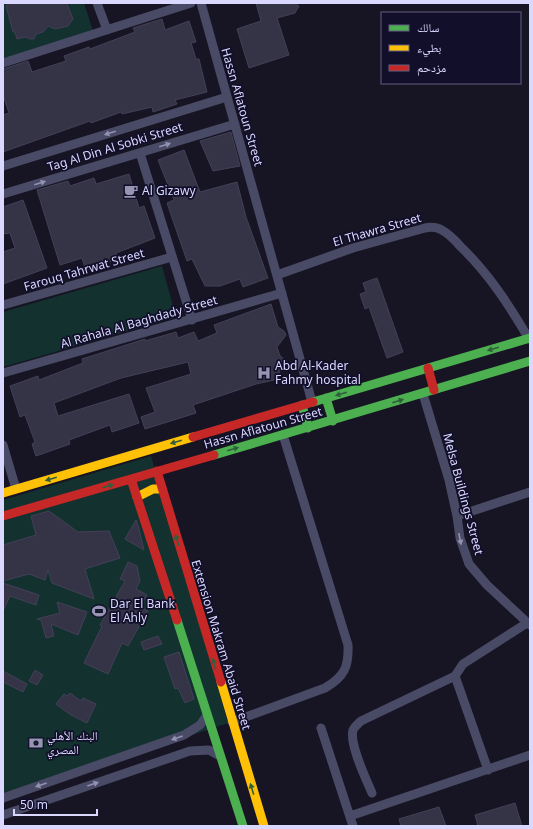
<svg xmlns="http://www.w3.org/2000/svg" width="533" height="829" viewBox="0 0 533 829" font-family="'Noto Sans','Noto Naskh Arabic',sans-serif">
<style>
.green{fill:#12312f}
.building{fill:#353346;stroke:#434058}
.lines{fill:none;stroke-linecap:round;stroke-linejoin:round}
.street{stroke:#494a65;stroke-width:9}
.fast{stroke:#4caf50;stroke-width:9}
.slow{stroke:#ffc107;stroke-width:9}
.jam{stroke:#c62828;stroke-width:9}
.oneway{fill:#9291b2}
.oneway2{fill:#2f5f3d}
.labels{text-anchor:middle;stroke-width:3.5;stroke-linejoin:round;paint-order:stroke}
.street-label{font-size:12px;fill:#dad8ff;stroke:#120f2a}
.poi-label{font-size:12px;fill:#dad8ff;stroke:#120f2a;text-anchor:start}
</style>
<rect width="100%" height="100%" fill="#171524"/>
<path class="green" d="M3,3H8V5L6,6L13,32L30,39H34L36,34L43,32L48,26L55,29L68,26L73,19L68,3H84L93,31L3,59Z
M162,266L176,317L3,367V312Z
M151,456L228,723L3,799V500Z"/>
<path class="building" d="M8,3H67L73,19L68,26L55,29L48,26L43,32L36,34L34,39H30L25,37L17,39L15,32H13L6,6L8,5Z
M256,3H295L299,6L295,13L277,18L289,55L249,68L237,29L261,21Z
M162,19L165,30L189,21L196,42L191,43L196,59H199L207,92L175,100L177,104L153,112L152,107L122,114L121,112L91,123L90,121L3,152V115L9,113L3,95V69L28,61L32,72L66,61L64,56L89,47L90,49L135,32L133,28Z
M231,132L240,166L213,171L200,141Z
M184,150L200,192L237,182L246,217L268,278L243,287L240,279L220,286H205L192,259L187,261L167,203L174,200L158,160Z
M129,174L139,208L144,206L155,238L116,253L118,260L85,268L82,258L60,265L37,190L68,181L70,186L94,178L96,184Z
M23,200L47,268L3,284V252L15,248L10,233L3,234V207Z
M377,278L403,352L387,358L369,307L365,309L360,294L366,292L363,283Z
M271,304L278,327L284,331L286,335L277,347L280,356L287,361L274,380L256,384L193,405L196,413L145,429L141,417L155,412L146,388L191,374L188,362L121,378L54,403L58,416L129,394L139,423L112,432L110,425L69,440L70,444L36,456L32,444L35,442L25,415L20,417L10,386L38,376L39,380L83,363L82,359L145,339V341L176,332L178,338L194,332L198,341L217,333L214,325Z
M49,511L78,532L109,531L120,558L85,569L94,599L52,583L48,570L45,580L29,574L3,581V545L36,535L31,516Z
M136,520L138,525L144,550L125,539Z
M128,562L137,566L140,581L136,589L147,595L140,607L148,611L128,646L122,643L108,674L84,663L102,626L100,625L125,581L120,579Z
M3,583L39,595L36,605L10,596L3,611Z
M57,602L87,612L78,635L51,624L54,636L46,638L41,620L37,619L60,613Z
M158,636L162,644L144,650L141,642Z
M179,652L194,699L185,703L178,688L175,689L164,657Z
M35,670L43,675L37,685L29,681Z
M3,671L27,684L23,692L3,682Z
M70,693L81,701L83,698L96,704L87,723L71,715L56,704L64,694L67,696Z
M515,803L522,826H478L475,815Z
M439,807L446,826H401L399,819Z"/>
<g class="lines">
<path class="street" d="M97,3L107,30
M201,3L312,402
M3,63L191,3
M140,153L192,320
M3,166L227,97
M3,194L235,124
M277,275L353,248L425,228C430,227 435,227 440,229C448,233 455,240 461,247C489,274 509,305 529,339
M3,305L172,257
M3,373L282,293
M423,394L449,480L457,516L460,538L469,564L487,585L530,625
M3,445L16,489
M457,516L530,492
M232,722L325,688C344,677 349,667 348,645L283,435
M321,728L353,826
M488,770L455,676L463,664L527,623
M372,793C366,779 349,744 353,730C355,726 358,724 361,721L455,676
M3,798L184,735L200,725L207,715
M3,815L190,751L209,750L220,756
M350,816L530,755"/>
<path class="fast" d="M326,398L333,421
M313,402L530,338
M302,405L308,428
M214,455L530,361
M177,620L243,826"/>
<path class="slow" d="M3,493L193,437
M137,497L153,489H162
M221,682L264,826"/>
<path class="jam" d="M428,368L434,390
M193,437L313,402
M157,471L221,682
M131,479L177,620
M3,516L214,455"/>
</g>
<defs><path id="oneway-solid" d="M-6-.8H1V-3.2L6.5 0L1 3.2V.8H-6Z"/></defs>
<g class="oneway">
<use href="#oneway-solid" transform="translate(110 133) rotate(163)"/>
<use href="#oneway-solid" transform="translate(165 145) rotate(-17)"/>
<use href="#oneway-solid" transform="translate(40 183) rotate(-17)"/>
<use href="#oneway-solid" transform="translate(460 539) rotate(79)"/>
<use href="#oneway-solid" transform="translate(177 738) rotate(161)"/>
<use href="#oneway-solid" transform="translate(93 784) rotate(-19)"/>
<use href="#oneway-solid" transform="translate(41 785) rotate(161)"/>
</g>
<g class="oneway2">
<use href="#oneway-solid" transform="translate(493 349) rotate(164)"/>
<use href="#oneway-solid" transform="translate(341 394) rotate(164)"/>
<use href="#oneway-solid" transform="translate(398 401) rotate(-17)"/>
<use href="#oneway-solid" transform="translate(176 442) rotate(164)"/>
<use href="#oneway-solid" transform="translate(233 449) rotate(-16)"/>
<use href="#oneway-solid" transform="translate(51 479) rotate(164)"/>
<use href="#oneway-solid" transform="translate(108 486) rotate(-16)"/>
<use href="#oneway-solid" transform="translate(177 540) rotate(-107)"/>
<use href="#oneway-solid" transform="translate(214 664) rotate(-107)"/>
<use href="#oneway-solid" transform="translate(252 789) rotate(-107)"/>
</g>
<defs>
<symbol id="cafe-bare" viewBox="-9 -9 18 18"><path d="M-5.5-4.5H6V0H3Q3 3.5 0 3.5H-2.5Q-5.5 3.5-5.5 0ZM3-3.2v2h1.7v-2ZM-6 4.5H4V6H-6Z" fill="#9694b2" stroke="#120f2a" stroke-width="2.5" paint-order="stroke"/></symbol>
<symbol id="hospital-bare" viewBox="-9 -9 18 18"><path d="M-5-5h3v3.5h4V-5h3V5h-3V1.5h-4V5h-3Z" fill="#9694b2" stroke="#120f2a" stroke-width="2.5" paint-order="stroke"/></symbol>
<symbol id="stadium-bare" viewBox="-9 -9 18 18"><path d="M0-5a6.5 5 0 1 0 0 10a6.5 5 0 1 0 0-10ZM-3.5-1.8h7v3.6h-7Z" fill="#9694b2" stroke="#120f2a" stroke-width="2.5" paint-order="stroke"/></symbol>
<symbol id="bank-bare" viewBox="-9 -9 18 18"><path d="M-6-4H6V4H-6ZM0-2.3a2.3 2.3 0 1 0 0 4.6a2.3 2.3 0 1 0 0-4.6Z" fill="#9694b2" stroke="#120f2a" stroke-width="2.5" paint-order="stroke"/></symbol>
</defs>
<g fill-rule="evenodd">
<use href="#cafe-bare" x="121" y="181" width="20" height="20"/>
<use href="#hospital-bare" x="254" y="363" width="20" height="20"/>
<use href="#stadium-bare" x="89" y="601" width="20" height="20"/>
<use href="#bank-bare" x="26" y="733" width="20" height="20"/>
</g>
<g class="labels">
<g class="street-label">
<text transform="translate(242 107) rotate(74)" y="4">Hassn Aflatoun Street</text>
<text transform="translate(115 147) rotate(-17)" y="4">Tag Al Din Al Sobki Street</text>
<text transform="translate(377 230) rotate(-16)" y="4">El Thawra Street</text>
<text transform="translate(84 270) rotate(-16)" y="4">Farouq Tahrwat Street</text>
<text transform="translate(139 322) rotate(-16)" y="4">Al Rahala Al Baghdady Street</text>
<text transform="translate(263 428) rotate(-16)" y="4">Hassn Aflatoun Street</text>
<text transform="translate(463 494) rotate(75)" y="4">Melsa Buildings Street</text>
<text transform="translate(221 645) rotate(73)" y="4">Extension Makram Abaid Street</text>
</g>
<g class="poi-label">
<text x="142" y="195">Al Gizawy</text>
<text x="275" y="370">Abd Al-Kader<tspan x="275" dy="14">Fahmy hospital</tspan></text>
<text x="110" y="608">Dar El Bank<tspan x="110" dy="14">El Ahly</tspan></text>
<text x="47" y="740">البنك الأهلي<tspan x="47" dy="14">المصري</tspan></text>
</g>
</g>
<rect width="533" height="829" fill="none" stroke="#dad8ff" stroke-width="8"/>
<rect x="381" y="12" width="140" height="72" fill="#120f2a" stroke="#625f7f"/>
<rect x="389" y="25" width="20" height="6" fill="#4caf50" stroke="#625f7f"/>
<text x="417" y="32" font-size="12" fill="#dad8ff">سالك</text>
<rect x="389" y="45" width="20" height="6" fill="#ffc107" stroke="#625f7f"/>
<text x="417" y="52" font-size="12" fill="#dad8ff">بطيء</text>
<rect x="389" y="65" width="20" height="6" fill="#c62828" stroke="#625f7f"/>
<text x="417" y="72" font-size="12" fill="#dad8ff">مزدحم</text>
<path d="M14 809v6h83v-6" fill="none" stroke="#dad8ff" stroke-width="2"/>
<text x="20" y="809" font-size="12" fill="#dad8ff" stroke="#120f2a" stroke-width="3" paint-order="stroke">50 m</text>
</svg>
